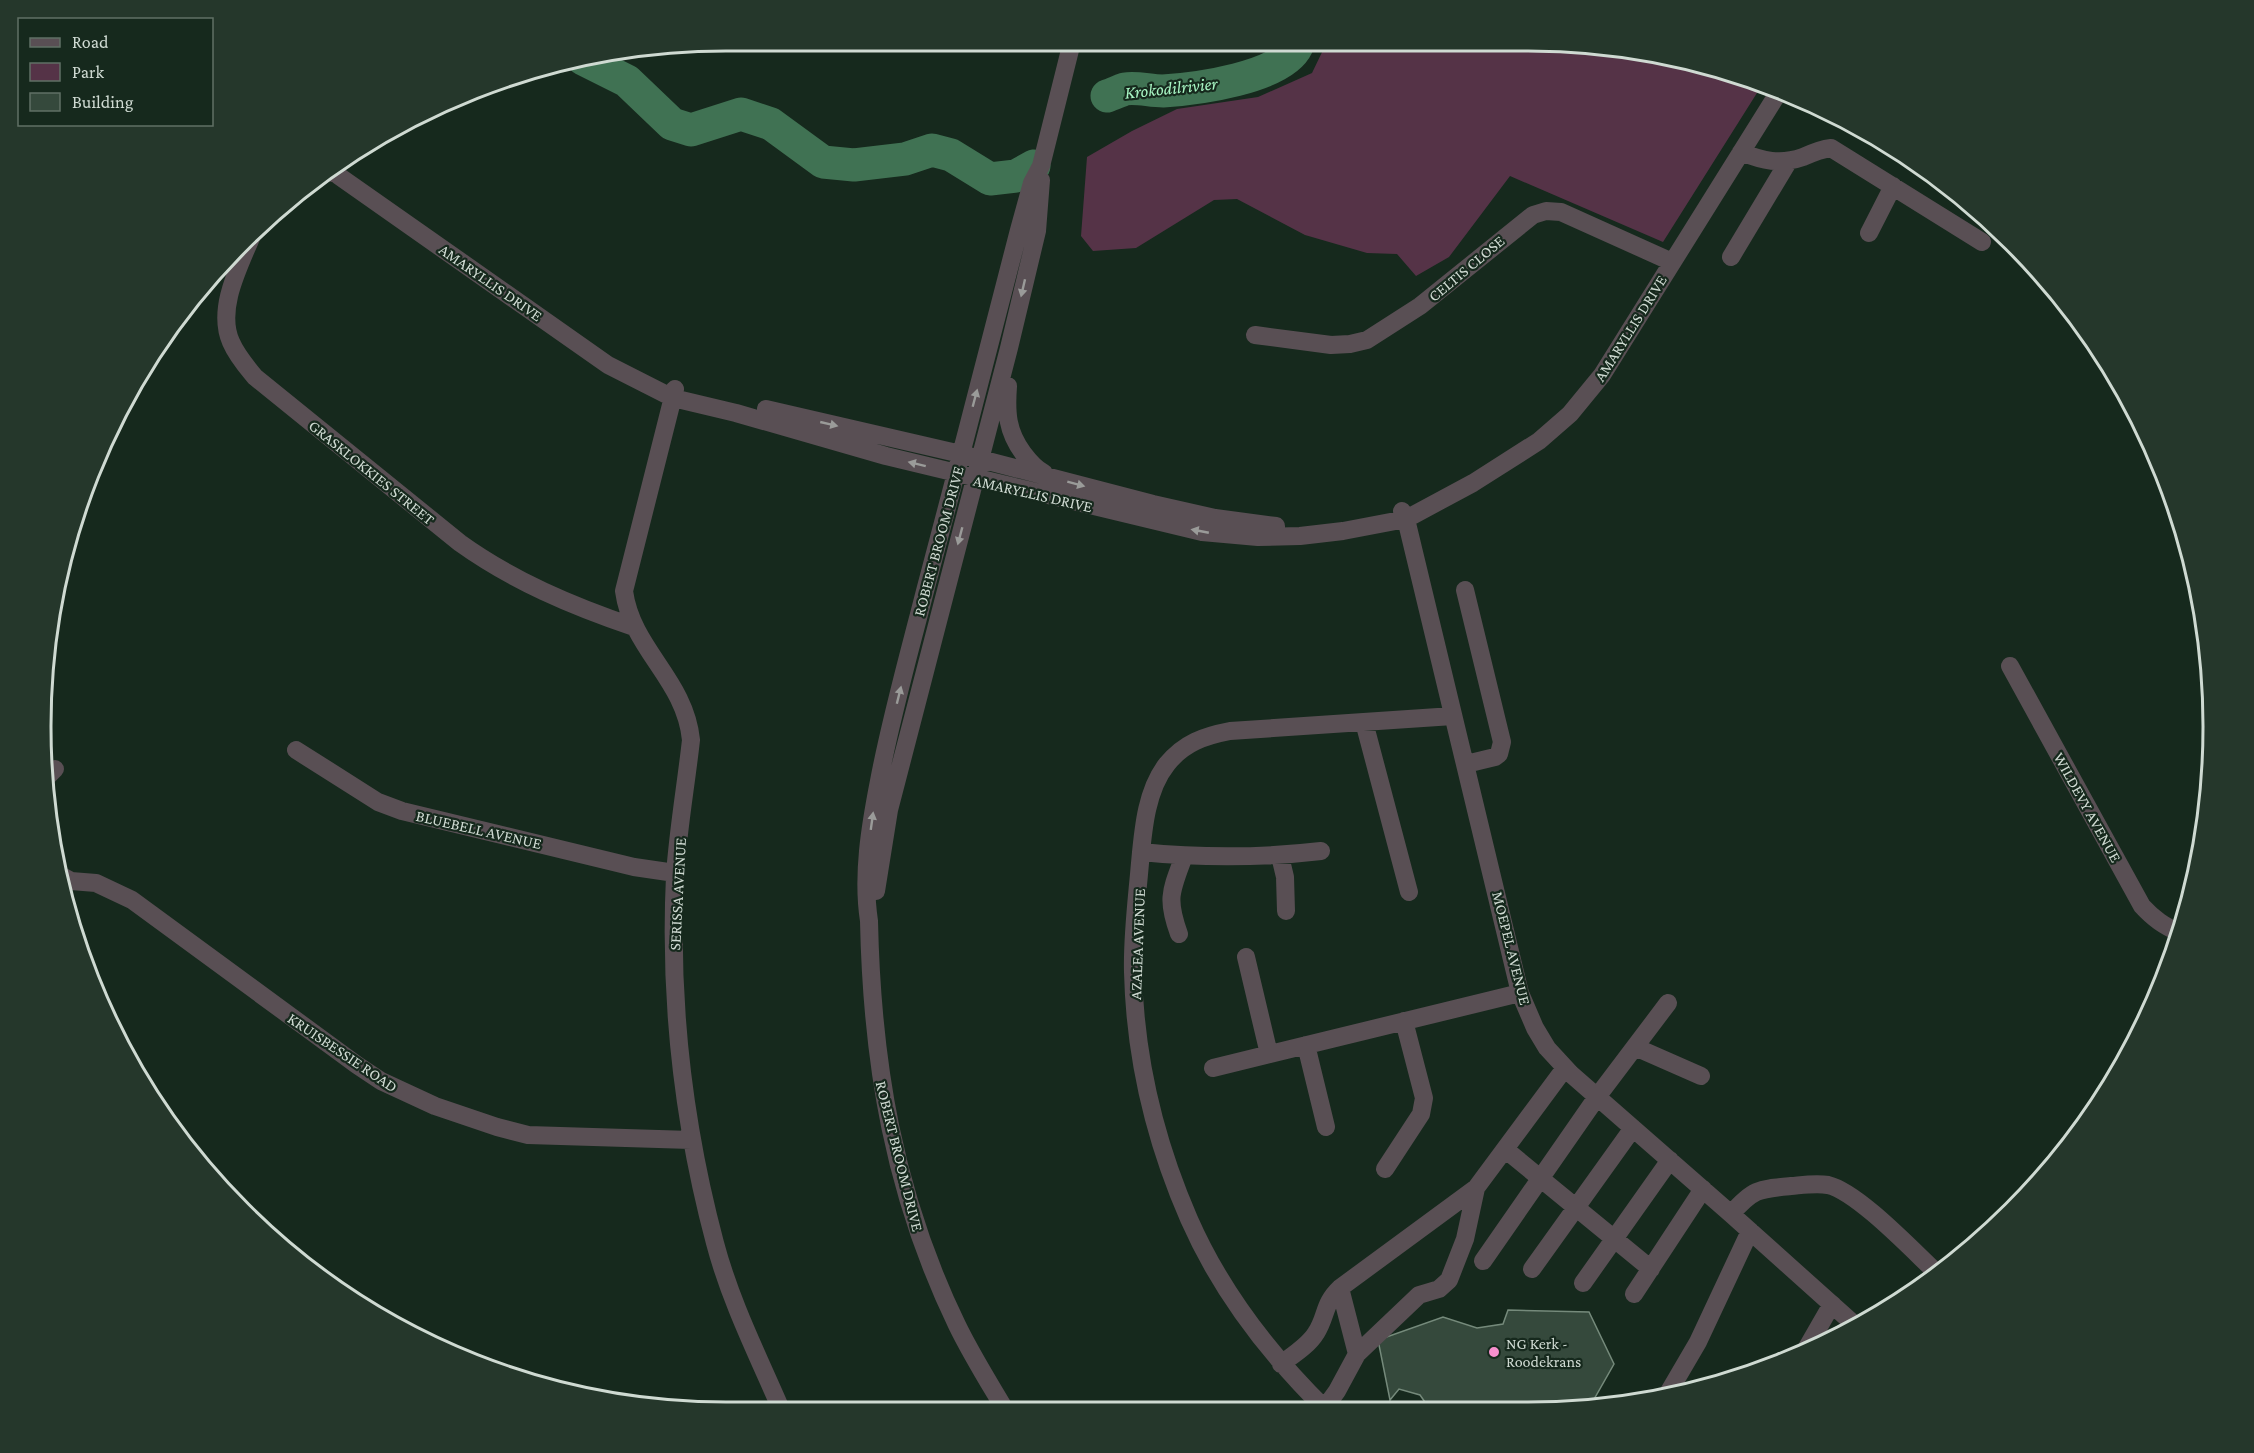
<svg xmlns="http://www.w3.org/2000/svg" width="2254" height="1453" viewBox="0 0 2254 1453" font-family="'Crimson Pro',serif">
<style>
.green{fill:#553347}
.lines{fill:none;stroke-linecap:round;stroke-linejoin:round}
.river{stroke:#407253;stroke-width:33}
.building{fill:#35493c;stroke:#758a7b;stroke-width:1.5}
.minor{stroke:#594f54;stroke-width:18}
.oneway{fill:#9a9b99}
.poi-dot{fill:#f790ce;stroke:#16291d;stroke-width:2}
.labels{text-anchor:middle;stroke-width:4.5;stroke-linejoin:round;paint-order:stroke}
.street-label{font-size:16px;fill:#cfdad2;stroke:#16291d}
.poi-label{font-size:16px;fill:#cfdad2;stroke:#16291d;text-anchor:start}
.water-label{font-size:18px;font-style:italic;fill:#a8f6c4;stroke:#16291d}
.rim{fill:none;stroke:#cfdad2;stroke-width:3}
</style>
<rect width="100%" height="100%" fill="#16291d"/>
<path class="green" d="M1325,46H1617L1762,85L1663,242L1510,176L1449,257L1416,276L1397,254L1367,253L1305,235L1237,199L1214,200L1136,248L1093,251L1081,236L1087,157L1132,131L1177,109L1258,97L1312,73Z"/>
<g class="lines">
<path class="river" d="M583,59L627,81L672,124L691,130L741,114L771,124L823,162L854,165L905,159L932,150L951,155L990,179L1016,176L1034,166
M1107,96C1113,94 1119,91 1125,89C1137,87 1150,91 1163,91C1195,89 1282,78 1297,46"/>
</g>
<path class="building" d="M1508,1310L1589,1312L1614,1364L1589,1408L1572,1411H1458L1450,1404L1427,1405L1420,1395L1399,1389L1390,1400L1378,1340L1443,1317L1477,1328L1503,1324Z"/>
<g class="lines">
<path class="minor" d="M1741,152C1763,161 1780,165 1803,157C1812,153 1822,149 1831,148L1982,242
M326,171L336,174L608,365L673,398L736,413L886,456L1202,532L1258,537L1300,536L1343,531L1406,519L1473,483L1539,441L1570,414L1602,375L1780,90
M253,233C240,265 216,308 231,342C237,356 246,366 255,377L460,543C513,581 572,606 634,627
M1869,233L1893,186
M1731,257L1788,162
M1255,335L1331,345L1350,344L1367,340L1420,306L1533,215L1546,211L1561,212L1672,262
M1008,386C1006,413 1007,431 1023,453C1029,461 1036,469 1044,473
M675,389L624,591C632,650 685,679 691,740C686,785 678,830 675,875C669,1000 683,1123 715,1243C730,1300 757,1354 780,1407
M766,409L961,454L1153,504L1215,518L1276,526
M1402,511L1406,519L1520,993L1535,1028L1547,1048L1571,1074L1731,1214L1856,1326
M1465,590L1502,742L1499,754L1495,757L1466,764
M2010,666L2142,906C2154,919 2164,926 2180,933
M1364,722L1409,892
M296,750L378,802L402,811L634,867L675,873
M45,779L55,769
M1141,852C1202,858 1261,858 1321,851
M1280,856L1285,877L1286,911
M58,874L71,881L96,883L132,900L357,1065L381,1081L435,1106L497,1127L528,1135L691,1140
M876,891L889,810L1009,348L1037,231L1041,180
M1179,934C1166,898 1171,891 1184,856
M1246,957L1269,1054
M1306,1045L1326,1127
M1635,1047L1701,1076
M1213,1068L1520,993
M1506,1150L1651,1269
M1385,1169L1421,1114L1424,1098L1404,1021
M1731,1214C1753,1189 1758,1189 1791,1186C1803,1185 1816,1183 1828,1185C1858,1192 1914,1252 1939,1275
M1483,1261L1597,1097L1668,1003
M1532,1269L1633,1128
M1583,1283L1670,1160
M1340,1288L1357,1354
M1634,1294L1703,1189
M1805,1351L1832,1304
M1281,1364C1293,1355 1308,1346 1316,1333C1327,1316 1323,1304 1340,1288L1476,1188L1565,1068
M1667,1395L1698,1342L1750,1231
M1004,1408C988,1381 971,1354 957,1325C894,1195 872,1064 869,921C862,875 870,827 879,781C891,717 909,654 925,591C957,471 988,350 1019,230L1032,183L1041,166L1071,46
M1324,1409L1337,1391L1357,1354L1419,1295L1439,1289L1449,1280L1465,1239L1476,1188
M1326,1410C1269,1354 1221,1292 1189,1219C1155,1141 1135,1057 1133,972C1132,936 1137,899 1140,863C1143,831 1146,790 1167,764C1184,743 1204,736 1230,731L1453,716"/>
</g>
<defs><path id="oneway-solid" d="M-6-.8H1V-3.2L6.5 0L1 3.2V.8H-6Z" transform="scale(1.5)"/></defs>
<g class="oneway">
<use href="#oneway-solid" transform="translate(1023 288) rotate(103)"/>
<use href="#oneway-solid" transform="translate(975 398) rotate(-75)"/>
<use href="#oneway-solid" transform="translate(829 424) rotate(13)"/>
<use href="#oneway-solid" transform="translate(917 464) rotate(-166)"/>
<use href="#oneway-solid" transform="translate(1076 484) rotate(15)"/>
<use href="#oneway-solid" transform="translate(1200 531) rotate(-169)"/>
<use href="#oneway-solid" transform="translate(960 536) rotate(105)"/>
<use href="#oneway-solid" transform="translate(899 695) rotate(-76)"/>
<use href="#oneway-solid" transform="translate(872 821) rotate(-82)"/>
</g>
<circle class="poi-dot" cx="1494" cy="1352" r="6"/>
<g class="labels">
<g class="street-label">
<text transform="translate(1466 268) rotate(-40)" y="6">CELTIS CLOSE</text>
<text transform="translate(491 282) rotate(35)" y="6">AMARYLLIS DRIVE</text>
<text transform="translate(1630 328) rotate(-58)" y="6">AMARYLLIS DRIVE</text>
<text transform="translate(372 472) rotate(39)" y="6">GRASKLOKKIES STREET</text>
<text transform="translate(1033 493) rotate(13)" y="6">AMARYLLIS DRIVE</text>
<text transform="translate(938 541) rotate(-75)" y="6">ROBERT BROOM DRIVE</text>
<text transform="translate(2088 807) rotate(61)" y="6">WILDEVY AVENUE</text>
<text transform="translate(479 829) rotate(13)" y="6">BLUEBELL AVENUE</text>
<text transform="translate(677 894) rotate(-87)" y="6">SERISSA AVENUE</text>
<text transform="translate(1137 944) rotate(-88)" y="6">AZALEA AVENUE</text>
<text transform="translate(1512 948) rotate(76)" y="6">MOEPEL AVENUE</text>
<text transform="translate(343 1052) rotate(34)" y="6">KRUISBESSIE ROAD</text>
<text transform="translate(900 1156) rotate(76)" y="6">ROBERT BROOM DRIVE</text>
</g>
<g class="poi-label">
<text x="1506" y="1349">NG Kerk -<tspan x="1506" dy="18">Roodekrans</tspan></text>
</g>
<g class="water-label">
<text transform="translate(1171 88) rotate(-6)" y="6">Krokodilrivier</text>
</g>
</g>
<path d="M0 0H2254V1453H0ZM726 51H1528A675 675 0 0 1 2203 726V727A675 675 0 0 1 1528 1402H726A675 675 0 0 1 51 727V726A675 675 0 0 1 726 51Z" fill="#25372b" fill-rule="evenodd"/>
<path class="rim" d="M726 51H1528A675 675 0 0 1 2203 726V727A675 675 0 0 1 1528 1402H726A675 675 0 0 1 51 727V726A675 675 0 0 1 726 51Z"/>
<rect x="18" y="18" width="195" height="108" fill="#16291d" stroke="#607065" stroke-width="1.5"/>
<rect x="30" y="38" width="30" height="9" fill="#594f54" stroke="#607065" stroke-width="1.5"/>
<text x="72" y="48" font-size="18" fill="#cfdad2">Road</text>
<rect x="30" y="63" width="30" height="18" fill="#553347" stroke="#607065" stroke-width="1.5"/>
<text x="72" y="78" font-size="18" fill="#cfdad2">Park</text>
<rect x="30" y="93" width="30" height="18" fill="#35493c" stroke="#607065" stroke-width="1.5"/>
<text x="72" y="108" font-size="18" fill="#cfdad2">Building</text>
</svg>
